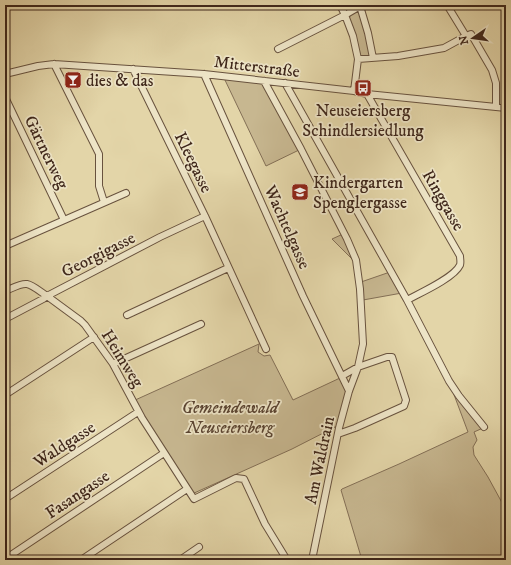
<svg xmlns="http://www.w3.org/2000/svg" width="511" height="565" viewBox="0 0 511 565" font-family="'IM FELL DW Pica',serif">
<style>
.green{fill:#c7b790;stroke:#836f56}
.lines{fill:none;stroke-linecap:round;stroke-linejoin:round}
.minor-casing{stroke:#68523e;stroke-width:8}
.minor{stroke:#ede4c6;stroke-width:6}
.labels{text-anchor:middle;stroke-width:3.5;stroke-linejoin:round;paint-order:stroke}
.street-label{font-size:17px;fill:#3f271b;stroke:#ede4c6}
.poi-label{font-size:17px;fill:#3f271b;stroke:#ede4c6;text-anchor:start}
.park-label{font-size:17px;font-style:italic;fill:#5a4432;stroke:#ede4c6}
</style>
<rect width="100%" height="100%" fill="#e3d5a8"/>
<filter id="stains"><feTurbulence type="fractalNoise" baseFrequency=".005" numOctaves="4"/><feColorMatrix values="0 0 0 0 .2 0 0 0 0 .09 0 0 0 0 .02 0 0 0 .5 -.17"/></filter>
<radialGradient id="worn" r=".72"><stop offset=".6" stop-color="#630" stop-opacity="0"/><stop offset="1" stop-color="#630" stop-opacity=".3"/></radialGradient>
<path class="green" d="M357,11L361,14L372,55L362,58L359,55L349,18L351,14Z
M224,78L264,83L299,150L266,166Z
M343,234L352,259L353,260L332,239Z
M390,272L402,293L363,300L361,282Z
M259,344L258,352L264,356L270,355L293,400L340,378L345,387L346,395L337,426L292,449L192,494L133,401Z
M450,384L483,428L474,432L477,440L473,447L474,455L488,477L506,510V560H362L341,490L342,489L399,464L468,432Z"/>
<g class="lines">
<defs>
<path id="minor" d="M340,5L345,15L353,36L358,59L354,91
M447,5L466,36L471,34L492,70L496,83V107
M360,6L368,33L373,58
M278,49L345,15L362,5
M358,59L398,56L444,48L466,36
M54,64L99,154V186L104,202
M133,69L205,216L266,349
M5,74L38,66L54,64L204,74L354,91L367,94L506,108
M204,74L303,296L349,391
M264,81L301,149L347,239L356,260L360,289L363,344L358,367L349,391L339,428L312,560
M285,83L407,300L449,381L459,396L484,427
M367,94L460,256C460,259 461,262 460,265C454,278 420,293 407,300
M5,97L64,220
M5,246L126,193
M5,291C11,289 20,283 27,284C33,285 42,293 47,296L160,237L205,216
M127,315L228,268
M5,319L43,299L47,296L81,321L85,325L113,364L142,418L194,499L236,478L244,479L265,524L287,560
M113,364L201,324
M5,395L94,337
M338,434L355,428L404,406L406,400L392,357H387L358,367L342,376
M5,499L138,412
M5,559L164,453
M81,560L187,489
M180,560L199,547"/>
</defs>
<use href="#minor" class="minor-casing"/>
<use href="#minor" class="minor"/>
</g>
<defs>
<symbol id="bar-square" viewBox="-11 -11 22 22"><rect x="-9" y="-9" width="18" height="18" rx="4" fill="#8f2418" stroke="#ede4c6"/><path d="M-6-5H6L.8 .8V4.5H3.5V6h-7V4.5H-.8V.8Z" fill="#fff"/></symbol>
<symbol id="bus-square" viewBox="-11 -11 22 22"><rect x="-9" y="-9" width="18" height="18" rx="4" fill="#8f2418" stroke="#ede4c6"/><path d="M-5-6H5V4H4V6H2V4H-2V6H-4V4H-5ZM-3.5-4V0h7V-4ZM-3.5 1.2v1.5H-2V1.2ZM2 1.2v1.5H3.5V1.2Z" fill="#fff"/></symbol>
<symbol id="school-square" viewBox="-11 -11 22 22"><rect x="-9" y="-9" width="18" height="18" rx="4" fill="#8f2418" stroke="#ede4c6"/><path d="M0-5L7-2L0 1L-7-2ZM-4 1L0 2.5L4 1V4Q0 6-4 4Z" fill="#fff"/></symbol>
</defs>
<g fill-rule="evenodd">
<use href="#bar-square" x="63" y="70" width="20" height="20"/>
<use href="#bus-square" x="353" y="78" width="20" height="20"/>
<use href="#school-square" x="290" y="182" width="20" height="20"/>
</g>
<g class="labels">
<g class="street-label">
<text transform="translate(257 66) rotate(7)" y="6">Mitterstraße</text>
<text transform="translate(47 152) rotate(64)" y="6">Gärtnerweg</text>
<text transform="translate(194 162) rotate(64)" y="6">Kleegasse</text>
<text transform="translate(444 200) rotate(60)" y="6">Ringgasse</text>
<text transform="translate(288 227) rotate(66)" y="6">Wachtelgasse</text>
<text transform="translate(98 254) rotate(-27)" y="6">Georgigasse</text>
<text transform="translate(123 358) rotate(58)" y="6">Heimweg</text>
<text transform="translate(64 444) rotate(-33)" y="6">Waldgasse</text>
<text transform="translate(319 460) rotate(-78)" y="6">Am Waldrain</text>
<text transform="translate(77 494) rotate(-34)" y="6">Fasangasse</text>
</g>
<g class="poi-label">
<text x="86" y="86">dies &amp; das</text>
<text x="363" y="116" text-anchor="middle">Neuseiersberg<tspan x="363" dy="20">Schindlersiedlung</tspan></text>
<text x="313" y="188">Kindergarten<tspan x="313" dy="20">Spenglergasse</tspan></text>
</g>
<g class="park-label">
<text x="230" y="413">Gemeindewald<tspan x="230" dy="20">Neuseiersberg</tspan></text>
</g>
</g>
<rect width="511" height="565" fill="none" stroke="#e3d5a8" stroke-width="20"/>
<rect x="6" y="6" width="499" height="553" fill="none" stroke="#3f271b" stroke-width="2"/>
<rect x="10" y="10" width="491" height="545" fill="none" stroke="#3f271b"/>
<g transform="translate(473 38) rotate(257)" stroke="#ede4c6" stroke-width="3" paint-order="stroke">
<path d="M0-3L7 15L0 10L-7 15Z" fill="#3f271b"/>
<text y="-6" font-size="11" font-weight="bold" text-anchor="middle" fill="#3f271b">N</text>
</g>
<rect width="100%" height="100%" filter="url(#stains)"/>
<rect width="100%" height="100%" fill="url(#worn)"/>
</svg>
